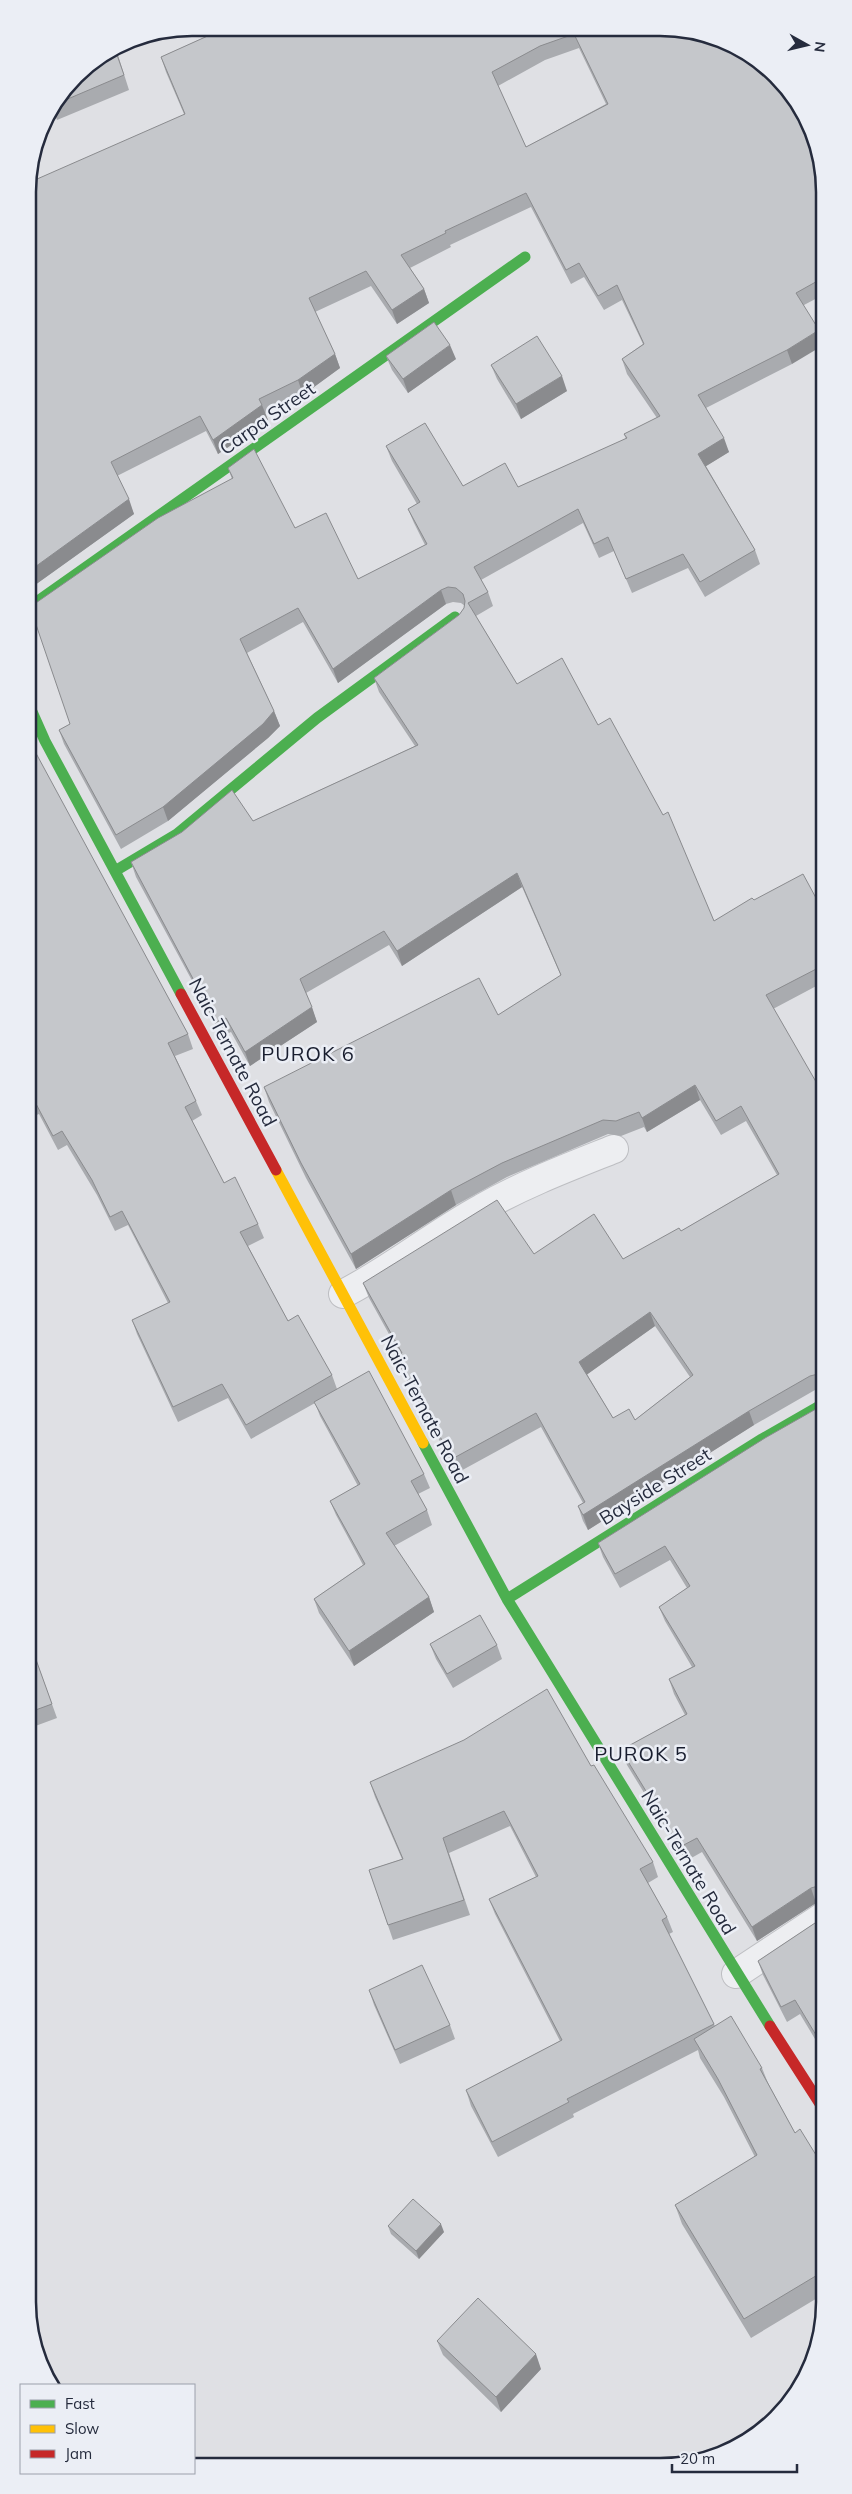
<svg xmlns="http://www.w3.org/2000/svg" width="852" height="2494" viewBox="0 0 852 2494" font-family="Mulish,sans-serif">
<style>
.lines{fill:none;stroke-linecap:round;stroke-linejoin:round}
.street-casing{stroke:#bdbec2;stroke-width:30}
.street{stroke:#edeef1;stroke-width:28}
.fast{stroke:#4caf50;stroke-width:11}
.slow{stroke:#ffc107;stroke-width:11}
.jam{stroke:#c62828;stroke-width:11}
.wall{fill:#a9abaf;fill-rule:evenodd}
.shaded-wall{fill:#8a8b8e}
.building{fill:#c5c7cb;stroke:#8a8b8e;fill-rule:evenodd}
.labels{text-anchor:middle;stroke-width:5;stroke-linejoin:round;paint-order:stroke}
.street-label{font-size:19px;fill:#252b3d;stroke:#ebeef5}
.neighbourhood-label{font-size:20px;letter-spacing:1px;fill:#181d2e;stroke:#ebeef5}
.rim{fill:none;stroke:#252b3d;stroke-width:2.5}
</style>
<rect width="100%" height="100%" fill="#dfe0e4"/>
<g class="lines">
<defs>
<path id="street" d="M343,1294C392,1269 434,1234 482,1208C524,1184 569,1167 614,1149
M736,1974L824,1916"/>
</defs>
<use href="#street" class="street-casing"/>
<use href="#street" class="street"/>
<path class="fast" d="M28,608L525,257
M29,705L45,741L181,994
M115,871L177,834L317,718L455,617
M423,1443L507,1599L770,2026
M507,1599L762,1439L823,1404"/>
<path class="slow" d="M276,1170L423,1443"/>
<path class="jam" d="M181,994L276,1170
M770,2026L824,2110"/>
</g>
<path class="wall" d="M206,28L692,31L821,160V296L804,305L792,364L706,408L729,452L706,466L755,550L760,564L705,597L688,568L632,593L614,551L599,558L583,523L481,580L488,592L493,606L476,616L517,684L598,725L714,921L754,900L822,909V983L773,1009L819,1087L823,1085V1389L815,1390L754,1425L588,1530L583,1521L578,1506L583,1503L541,1427L457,1473L402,1371L397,1356L400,1354L369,1298L363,1283L534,1254L623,1259L681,1231L777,1175L746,1121L721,1135L700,1100L647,1132L644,1127L621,1136L608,1134L507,1177L456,1205L356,1269L306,1178L269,1102L264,1087L498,1015L561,976L522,887L402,966L389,945L306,993L317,1022L250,1066L231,1032L222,1036L136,877L131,862L253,821L415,746L379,692L374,678L459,615L464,608L465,606L461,603L453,602L446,604L338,683L303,622L247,653L274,711L280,726L268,738L168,821L121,849L64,744L59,730L70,724L232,479L228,468L295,528L358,579L425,545L414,523L408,509L417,504L392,461L386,446L463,486L518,487L626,439L624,434L657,418L627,374L622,359L643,344L622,300L604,310L584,277L571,284L531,207L450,245L451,247L410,268L424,289L429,303L397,324L371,286L315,312L335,354L340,368L303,395L265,413L268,420L218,454L206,431L117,476L134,514L28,590L184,114L166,72L161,57L210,35ZM579,48L606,104L526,147L498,86L545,60ZM655,1326L690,1377L635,1420L613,1418L587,1374Z
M116,49L129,90L57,120L54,112L47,116L83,69Z
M386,356L456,359L408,393L392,370Z
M491,365L567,391L521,419L497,379Z
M29,745L188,1034L193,1049L175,1056L196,1101L202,1115L192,1121L224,1183L258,1224L264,1238L248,1246L288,1321L332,1375L337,1389L424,1474L430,1488L418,1494L427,1510L432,1525L394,1546L429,1597L434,1612L354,1666L319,1613L314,1599L363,1565L336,1515L330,1501L358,1486L320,1416L315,1403L251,1439L228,1398L178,1422L137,1334L132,1320L168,1303L128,1225L115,1231L97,1195L67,1145L58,1150L39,1114L34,1116L29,1107Z
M823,1405L824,1900L816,1903L757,1941L702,1852L686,1861L627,1765L621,1750L685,1715L674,1694L669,1679L692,1667L665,1621L659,1607L687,1588L670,1560L620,1588L603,1557L598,1543Z
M30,1643L57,1718L30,1728Z
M430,1644L497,1645L502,1659L453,1688L436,1659Z
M591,1766L653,1862L658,1877L648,1883L667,1917L673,1932L669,1934L715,2026L762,2068L768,2083L795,2133L824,2168V2294L751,2338L682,2224L675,2205L755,2157L724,2097L700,2058L698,2050L573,2114L574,2117L498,2157L471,2106L466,2090L560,2041L495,1914L489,1899L536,1877L510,1826L449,1853L470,1915L393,1940L369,1870L402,1859L375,1797L370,1782Z
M824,1917V2054L800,2014L787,2022L763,1975L758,1961Z
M369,1990L450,2025L455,2039L400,2064L374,2005Z
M388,2226L444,2232L419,2259L391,2234Z
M437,2341L541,2369L501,2412L443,2355Z"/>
<path class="shaded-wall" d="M424,289L429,303L397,324L392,310Z
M819,330L822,338V346L792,364L787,350Z
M450,345L456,359L408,393L403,379Z
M335,354L340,368L303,395L298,380Z
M562,376L567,391L521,419L516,404Z
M262,405L268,420L218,454L213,440Z
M724,438L729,452L703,468L698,454Z
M129,499L134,514L28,590V572Z
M441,590L446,604L338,683L333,669Z
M274,711L280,726L268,738L168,821L163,807Z
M517,873L522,887L402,966L397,951Z
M312,1007L317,1022L250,1066L245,1052Z
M695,1085L700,1100L647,1132L642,1118Z
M451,1190L456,1205L356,1269L351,1254Z
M650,1312L655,1326L585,1376L579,1362Z
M749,1411L754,1425L588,1530L583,1515Z
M429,1597L434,1612L354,1666L349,1651Z
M811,1888L816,1903L757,1941L752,1927Z
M441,2224L444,2232L419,2259L416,2251Z
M536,2354L541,2369L501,2412L496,2397Z"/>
<path class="building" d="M208,28L692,31L742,49L776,76L803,110L821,160V279L796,293L819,330L787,350L698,395L724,438L698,454L755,550L700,582L683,554L626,579L608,537L594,544L578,509L474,567L488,592L468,603L517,684L562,658L598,725L610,718L663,815L668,812L714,921L752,898L754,900L803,874L822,909V966L766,995L819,1087L823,1085V1375L818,1374L810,1376L749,1411L583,1515L578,1506L585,1502L536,1413L452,1459L397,1356L402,1353L363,1283L497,1200L534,1254L594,1214L623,1259L679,1228L681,1231L779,1174L741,1106L716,1121L695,1085L642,1118L639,1112L616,1121L603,1120L502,1163L451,1190L351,1254L301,1163L264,1087L479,978L498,1015L561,975L517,873L397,951L384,931L300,979L312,1007L245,1052L226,1018L216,1022L131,862L182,832L232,790L253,821L418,745L374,678L459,615L464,608L465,601L463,594L456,588L448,587L441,590L333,669L298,608L240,639L274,711L263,724L163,807L116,835L59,730L70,724L30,607L158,518L233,478L228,468L254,449L295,528L326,513L358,579L427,544L408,509L420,502L386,446L425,423L463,486L505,463L518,487L627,438L624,434L660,416L622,359L644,344L617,285L598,296L579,263L566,270L526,193L445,231L446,233L401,255L424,289L392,310L366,271L309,298L335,354L298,380L259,399L262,405L213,440L200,416L111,462L129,499L28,572V183L185,114L161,57L212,34ZM574,34L608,104L526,147L492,72L540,46ZM650,1312L693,1375L635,1420L629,1409L613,1418L579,1362Z
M115,49L124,75L56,104L83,69Z
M434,322L450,345L403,379L386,356Z
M537,336L562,376L516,404L491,365Z
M31,744L188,1034L168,1043L196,1101L185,1107L224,1183L235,1177L258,1224L240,1232L288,1321L298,1315L332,1375L246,1425L222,1384L173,1407L132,1320L170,1302L122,1211L110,1217L92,1180L62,1131L53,1136L34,1100L29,1102V745Z
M369,1371L424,1474L411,1481L427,1510L386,1533L429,1597L349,1651L314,1599L365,1564L330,1501L360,1484L314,1402Z
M823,1405L824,1887L818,1886L811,1888L752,1927L697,1838L680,1847L621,1750L687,1714L669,1679L695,1666L659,1607L690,1586L665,1546L615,1574L598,1543L765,1438Z
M480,1615L497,1645L447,1674L430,1644Z
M30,1643L52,1704L30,1712Z
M547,1689L591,1766L594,1765L653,1862L640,1869L667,1917L662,1920L714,2024L567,2099L569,2102L492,2142L466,2090L562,2040L489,1899L538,1876L504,1811L443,1838L464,1900L388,1925L369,1870L403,1859L370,1782L464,1740Z
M824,1917V2043L821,2038L819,2040L795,2000L781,2007L758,1961Z
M422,1965L450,2025L395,2050L369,1990Z
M731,2016L762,2068L760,2069L795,2133L800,2129L824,2168V2271L744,2319L675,2205L757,2155L718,2079L694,2039Z
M413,2199L441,2224L416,2251L388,2226Z
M478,2298L536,2354L496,2397L437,2341Z"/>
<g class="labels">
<g class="street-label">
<text transform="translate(267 418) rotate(-35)" y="7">Carpa Street</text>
<text transform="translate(233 1052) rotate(62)" y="7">Naic-Ternate Road</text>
<text transform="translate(425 1409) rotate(62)" y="7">Naic-Ternate Road</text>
<text transform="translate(655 1486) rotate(-32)" y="7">Bayside Street</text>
<text transform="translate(689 1862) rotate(59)" y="7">Naic-Ternate Road</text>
</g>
<g class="neighbourhood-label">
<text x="308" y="1061">PUROK 6</text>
<text x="641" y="1761">PUROK 5</text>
</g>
</g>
<path d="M0 0H852V2494H0ZM192 36H660A156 156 0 0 1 816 192V2302A156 156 0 0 1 660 2458H192A156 156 0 0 1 36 2302V192A156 156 0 0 1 192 36Z" fill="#ebeef5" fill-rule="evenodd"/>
<path class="rim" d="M192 36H660A156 156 0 0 1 816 192V2302A156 156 0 0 1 660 2458H192A156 156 0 0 1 36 2302V192A156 156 0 0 1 192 36Z"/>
<rect x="20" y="2384" width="175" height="90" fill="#ebeef5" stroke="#9ca0ab"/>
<rect x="30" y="2400" width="25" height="8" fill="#4caf50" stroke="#9ca0ab"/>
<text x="65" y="2409" font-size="15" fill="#252b3d">Fast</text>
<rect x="30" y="2425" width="25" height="8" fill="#ffc107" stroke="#9ca0ab"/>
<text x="65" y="2434" font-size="15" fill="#252b3d">Slow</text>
<rect x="30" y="2450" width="25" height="8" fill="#c62828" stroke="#9ca0ab"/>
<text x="65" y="2459" font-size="15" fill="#252b3d">Jam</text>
<g transform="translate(807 45) rotate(98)" stroke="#ebeef5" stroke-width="4" paint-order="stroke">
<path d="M0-4L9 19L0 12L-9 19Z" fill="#252b3d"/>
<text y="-8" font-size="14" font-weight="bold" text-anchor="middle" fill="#252b3d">N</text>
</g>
<path d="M672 2464v8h125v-8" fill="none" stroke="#252b3d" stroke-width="2.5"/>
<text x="680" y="2464" font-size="15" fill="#252b3d" stroke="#ebeef5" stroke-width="4" paint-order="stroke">20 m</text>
</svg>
